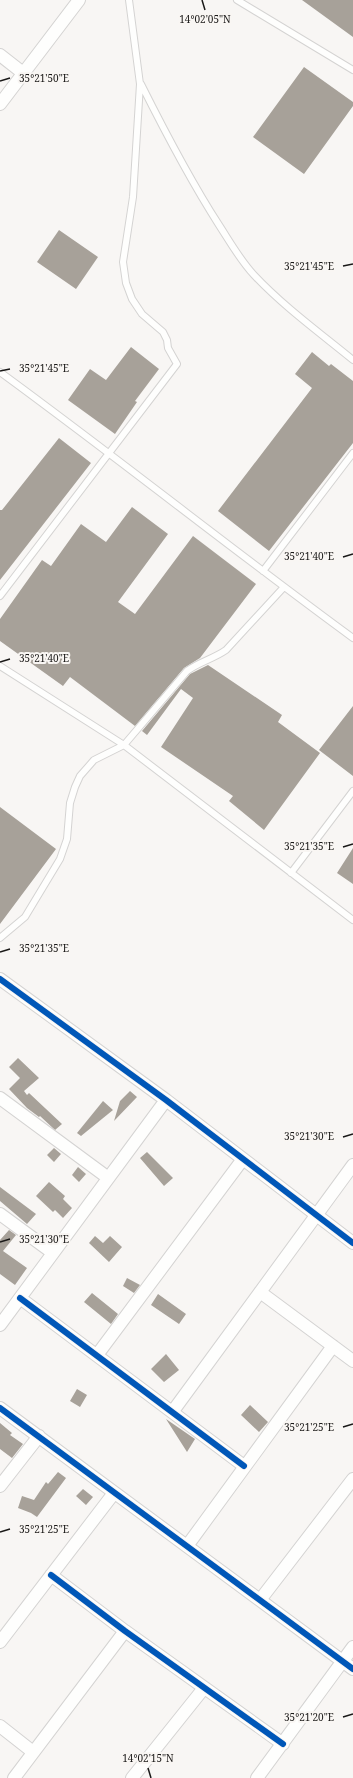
<svg xmlns="http://www.w3.org/2000/svg" width="353" height="1778" viewBox="0 0 353 1778" font-family="'Noto Serif',serif">
<style>
.building{fill:#a7a199}
.lines{fill:none;stroke-linecap:round;stroke-linejoin:round}
.service-casing{stroke:#d4d3d2;stroke-width:8}
.minor-casing{stroke:#d4d3d2;stroke-width:14}
.service{stroke:#fefefd;stroke-width:6}
.minor{stroke:#fefefd;stroke-width:12}
.cycleway-casing{stroke:#f9f6f3;stroke-width:8}
.cycleway{stroke:#0057b8;stroke-width:6}
.ticks{fill:none;stroke:#1a1918;stroke-width:1.5}
.ticks-label{font-size:10px;text-anchor:middle;fill:#1a1918;stroke:#f9f6f3;stroke-width:4;stroke-linejoin:round;paint-order:stroke}
</style>
<rect width="100%" height="100%" fill="#f8f6f4"/>
<path class="building" d="M302,0H353V37Z
M304,67L353,102V106L304,174L253,137Z
M59,230L98,257L76,289L37,262Z
M131,347L159,369L135,401L137,402L115,434L68,400L90,369L106,380Z
M312,352L329,366L331,364L353,381V443L269,551L218,511L312,388L295,374Z
M59,438L91,463L0,580V510H2Z
M132,507L168,534L118,602L135,614L193,536L256,584L200,658L184,668L135,726L70,677L63,686L0,641V619L42,560L51,566L81,524L106,542Z
M208,665L282,715L278,722L320,753L264,830L229,801L233,796L161,747L193,698L181,689L147,735L142,731L190,674Z
M353,706V776L319,750Z
M0,807L56,849L0,924Z
M353,848V884L337,873Z
M18,1058L39,1078L24,1091L27,1095L29,1093L62,1124L55,1130L40,1116L39,1117L27,1108L9,1089L20,1078L9,1067Z
M130,1091L137,1097L114,1121L120,1101Z
M103,1101L113,1110L81,1136L77,1133Z
M54,1148L61,1154L54,1162L47,1155Z
M147,1152L173,1178L164,1186L140,1158Z
M78,1167L86,1174L79,1182L72,1175Z
M49,1182L65,1196L63,1199L72,1208L63,1218L55,1210L53,1212L36,1196Z
M0,1187L36,1214L27,1224L0,1201Z
M9,1230L16,1235L3,1251L27,1268L15,1285L0,1274V1240Z
M95,1236L103,1243L110,1236L122,1247L109,1262L89,1243Z
M127,1278L140,1285L134,1293L123,1286Z
M92,1293L118,1314L111,1324L84,1302Z
M158,1294L186,1314L179,1324L151,1305Z
M166,1354L179,1370L164,1382L151,1369Z
M77,1389L87,1395L80,1407L70,1401Z
M250,1405L268,1422L259,1432L241,1415Z
M166,1419L195,1439L187,1452Z
M0,1423L12,1433L10,1435L23,1444L12,1458L0,1449Z
M58,1472L66,1478L37,1517L31,1513L18,1508L22,1496L34,1500L46,1482L48,1484Z
M83,1489L93,1497L86,1505L76,1496Z"/>
<g class="lines">
<defs>
<path id="service" d="M237,0L353,70
M141,84C165,132 190,180 219,225C230,242 240,260 254,275C283,306 320,333 353,360
M0,372C119,459 234,551 353,638
M263,571L353,453
M0,596L177,364L168,348L167,340L163,332L142,314L132,299L126,283L123,262L133,197L140,84L129,0
M0,666L124,745L353,920
M291,873L353,791
M0,938L25,917L60,859L67,839L70,803L75,787L80,776L94,760L124,745L187,671C199,662 213,659 226,650L284,587"/>
<path id="minor" d="M0,55L23,73
M0,104L79,0
M0,979L166,1100L353,1243
M0,1098L107,1177
M0,1214L53,1253
M260,1292L353,1361
M20,1298L244,1466
M0,1325L166,1100
M97,1355L243,1159
M0,1408L353,1669
M173,1411L353,1165
M0,1486L39,1436
M187,1546L333,1346
M51,1575L125,1631L283,1744
M260,1600L353,1479
M0,1642L114,1493
M0,1726L33,1752
M14,1778L125,1631
M132,1778L204,1688
M257,1778L353,1647"/>
</defs>
<use href="#service" class="service-casing"/>
<use href="#minor" class="minor-casing"/>
<use href="#service" class="service"/>
<use href="#minor" class="minor"/>
<defs>
<path id="cycleway" d="M0,979L166,1100L353,1243
M20,1298L244,1466
M0,1408L353,1669
M51,1575L125,1631L283,1744"/>
</defs>
<use href="#cycleway" class="cycleway-casing"/>
<use href="#cycleway" class="cycleway"/>
</g>
<path class="ticks" d="M202,0L205,10M0,81L10,78M343,266L353,264M0,371L10,369M343,557L353,554M0,662L10,659M343,847L353,844M0,952L10,949M343,1137L353,1134M0,1242L10,1239M343,1427L353,1424M0,1532L10,1529M343,1717L353,1714M148,1768L151,1778"/>
<g class="ticks-label">
<text x="205" y="23">14°02'05"N</text>
<text x="44" y="82">35°21'50"E</text>
<text x="309" y="270">35°21'45"E</text>
<text x="44" y="372">35°21'45"E</text>
<text x="309" y="560">35°21'40"E</text>
<text x="44" y="662">35°21'40"E</text>
<text x="309" y="850">35°21'35"E</text>
<text x="44" y="952">35°21'35"E</text>
<text x="309" y="1140">35°21'30"E</text>
<text x="44" y="1243">35°21'30"E</text>
<text x="309" y="1431">35°21'25"E</text>
<text x="44" y="1533">35°21'25"E</text>
<text x="309" y="1721">35°21'20"E</text>
<text x="148" y="1762">14°02'15"N</text>
</g>
</svg>
